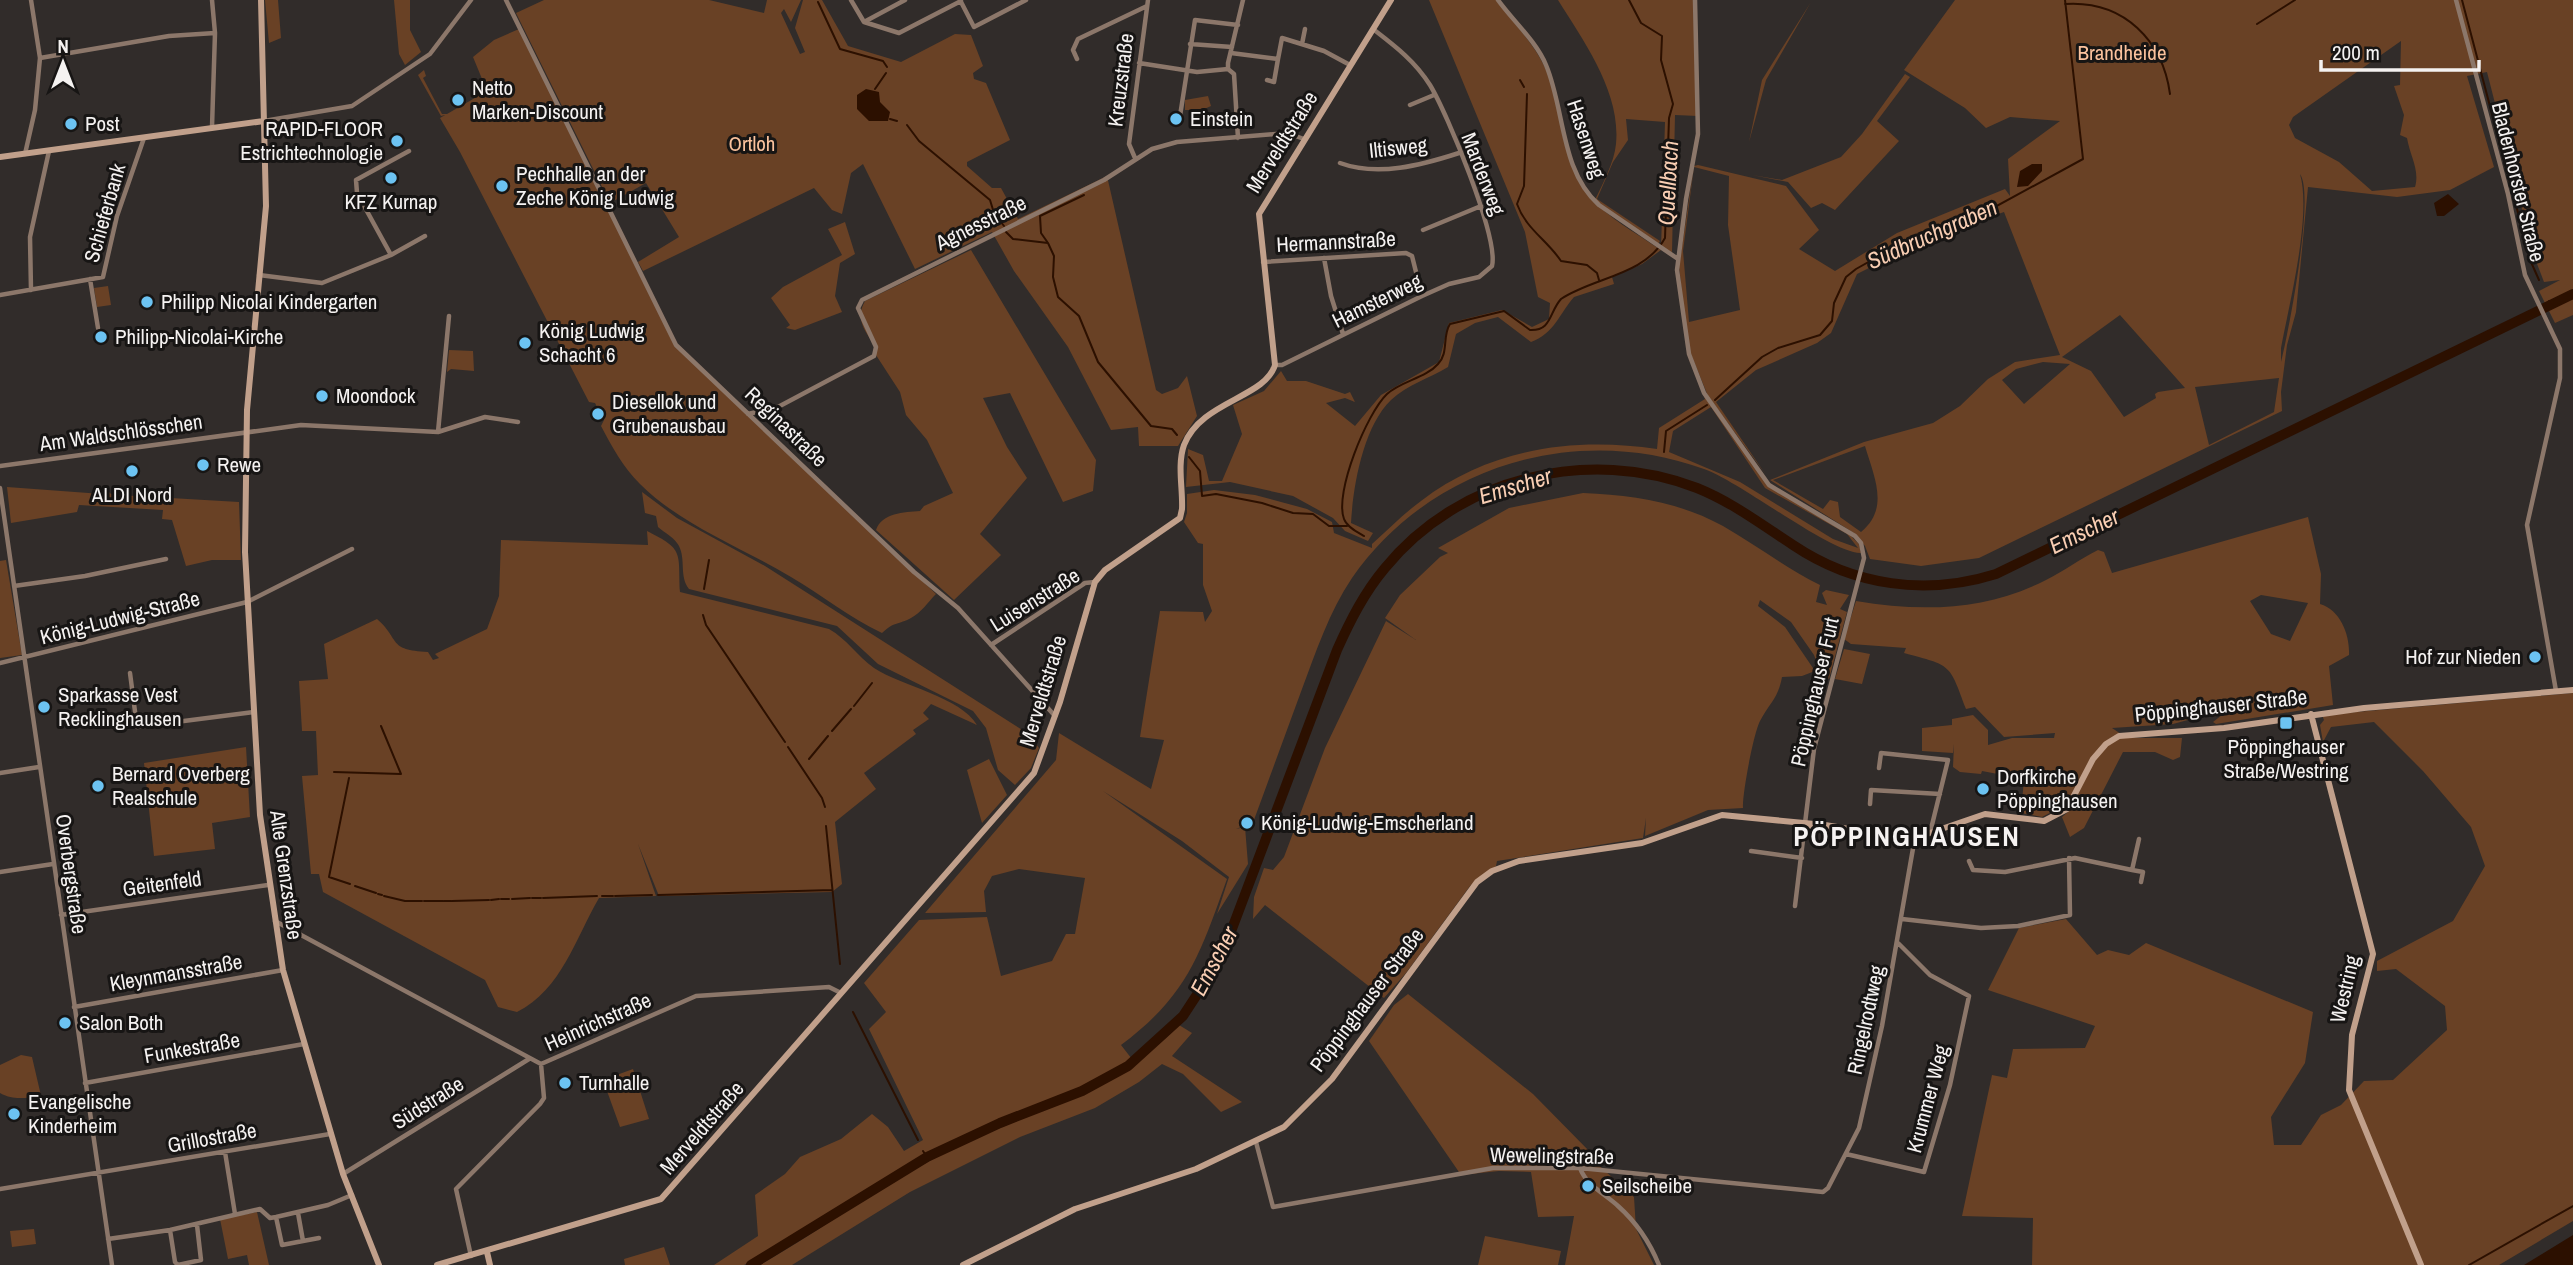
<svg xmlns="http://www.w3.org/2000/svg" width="2573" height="1265" viewBox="0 0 2573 1265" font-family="'Archivo Narrow',sans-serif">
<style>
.green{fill:#694125;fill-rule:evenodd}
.water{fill:#2c1000}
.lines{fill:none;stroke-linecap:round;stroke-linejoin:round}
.stream{stroke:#2c1000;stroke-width:2}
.river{stroke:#2c1000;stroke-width:10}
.street{stroke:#8c776a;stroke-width:4.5}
.secondary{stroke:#c1a08b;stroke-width:6}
.poi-dot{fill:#6cc3f2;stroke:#171514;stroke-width:2.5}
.labels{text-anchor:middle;stroke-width:6;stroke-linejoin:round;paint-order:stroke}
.park-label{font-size:21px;fill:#fbc29d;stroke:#171514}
.street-label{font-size:21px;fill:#f5f2f1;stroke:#171514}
.poi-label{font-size:21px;fill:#f5f2f1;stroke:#171514;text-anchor:start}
.water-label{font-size:23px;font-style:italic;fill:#f9ceb3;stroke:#171514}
.district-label{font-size:28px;font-weight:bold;letter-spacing:2px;fill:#f5f2f1;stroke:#171514}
</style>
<rect width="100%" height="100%" fill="#312c2a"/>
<path class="green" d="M265,0H278L281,38L269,43Z
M394,0H410V30L421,52L405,65L399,54Z
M544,0H709L764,13L767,0H801L791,22L784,9L781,13L800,54L805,52L795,28L803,0H822L848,46L901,62L955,34L971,35L983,66L973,73L974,79L986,83L1010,140L967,162V166L992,188H1001L1018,219L1107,176L1156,390L1162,394L1178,388L1187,376L1197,416L1178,446H1139L1138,427L1111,430L1068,347L1014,271L992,232L915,269L863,164L851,173L842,214L832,210L814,188L643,271L638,262L679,237L646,183L610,203L516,13Z
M1429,0H1497C1513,23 1535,44 1546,70C1555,90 1558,115 1563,137C1579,204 1609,215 1661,250L1642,264L1612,277L1614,284L1574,297C1559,314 1555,333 1531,342L1498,317L1475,323L1456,334L1448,367C1430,378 1407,385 1391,400C1363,427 1353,487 1351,523L1373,533L1368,541L1345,531L1333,518L1293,496L1230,482L1186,487L1188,449L1203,455L1209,481H1222L1242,434L1233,405L1264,391L1281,371L1287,381H1306L1345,394L1350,392L1355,402L1345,398L1326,403L1355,426L1381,395L1439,362L1449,323L1502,310L1532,327L1549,319L1550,303L1538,297L1525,232Z
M1558,0H1693L1698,116L1675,115L1672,252L1661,248L1665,122L1626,119L1628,140L1613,162L1597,199L1660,241L1658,244L1595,200C1603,183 1614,163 1616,144C1621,92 1584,42 1558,0Z
M1955,0H2573V315L2555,323L2539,291L2560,280L2544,282L2534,256L2487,72L2467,76L2494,167L2450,190L2397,197L2308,187L2296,312L2287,345L2281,392L2282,411L1979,558L1921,566L1870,559L1865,546L1854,533L1770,480L1864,442L1933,423L1960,406L1988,379L2015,362L2060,355L2004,212L1927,239L1857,274L1831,333L1817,343L1756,370L1716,402L1766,475L1708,396L1688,347L1679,266L1694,166L1698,165L1786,186L1819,230L1799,249L1835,271L1897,233L2005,189L2010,196L2008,159L2060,121L2010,117L1986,128L1965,108L1904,70ZM2401,41L2400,85L2394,86L2404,115L2400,135L2407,138C2410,156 2420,170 2415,187L2372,191L2339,162L2295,138L2289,125L2293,117ZM1694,167L1729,176L1728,225L1740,310L1689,322L1683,251ZM2300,174C2315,195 2289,330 2281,362V348C2289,305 2312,215 2300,174ZM2120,315L2185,388L2158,392L2155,394L2156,398L2124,417L2091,371L2062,357ZM2043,362L2070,364L2024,404L2002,380L2016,369ZM2279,378L2274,412L2209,445L2195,387ZM1865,446C1874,477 1890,508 1861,532L1840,517L1838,502L1830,500L1823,509L1773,480Z
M1811,2L1766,80L1749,142L1762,80Z
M519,29L676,345L936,594C928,602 921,613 911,618C898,625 895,621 882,633C850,618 822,595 791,577C741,547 681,525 640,484C623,467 612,447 601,426L604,420L595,403L589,402L460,152L440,118L445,115L441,116L418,75L424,70L426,76L423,78L442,114H447L487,91L473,57L494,40Z
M1905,74L1910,77L1877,121L1899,141L1835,210L1822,203L1811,208L1788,182L1752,175L1782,180L1841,157L1862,134Z
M1208,96L1211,106L1202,110H1185V100Z
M845,222L855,254L840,263L835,296L842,312L795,330L786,328L790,325L771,298L783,287L842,255L828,229Z
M971,250L1096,460L1093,491L1063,502L1010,393L983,398L1007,447L1027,478L980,534L1001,555L954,600L876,530C882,513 904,512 920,511L924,506L953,493L927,440L906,415L900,392L874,352L877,349C866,332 854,320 865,301Z
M108,286L111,305L97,307L94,288Z
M449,350L473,351L474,371L451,369L447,372Z
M1685,351L1701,389L1769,487L1850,535L1859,544L1861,553C1831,554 1743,483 1704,469C1576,422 1430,466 1352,578C1329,612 1316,652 1302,689C1285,735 1268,782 1251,828L1248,824L1236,829L1245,827L1248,864L1217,914L1229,877L1182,841L1103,791L1227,879C1200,954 1188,995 1121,1045L1135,1063L1122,1065L1078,1088L960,1137L744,1265H714L758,1236L755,1195L785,1174L800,1157L841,1139L872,1114L888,1127L904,1151L923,1140L869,1029L886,1012L864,983L919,920L987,917L1001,976L1052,961L1066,934H1075L1085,878L1019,869L992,876L984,891L986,912L925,913L1056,760L1059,733L1151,789L1164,740L1140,737L1160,611L1203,612L1205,622L1212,611L1203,585V544L1198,543L1184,522L1187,513V494L1214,490L1255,495L1307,509L1332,522L1334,533L1372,548V544C1388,530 1403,514 1421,501C1490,448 1574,437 1657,449L1659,428L1705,399ZM1711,407L1765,488L1847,534L1858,548L1833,539L1740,482L1669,452L1673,431Z
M7,487L102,494L103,490H107L111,494L119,492V495L239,502L241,560H212L186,566L172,520L162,519L163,510L79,505L77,512L11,523Z
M642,492L677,518L765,566L1038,740L1036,744L1039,748L1031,768L1015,785L998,770L986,728L973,711L878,664L837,626L689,589C679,576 686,560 679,546C675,538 665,533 658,527L656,516L645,513Z
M1583,493C1633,495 1679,502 1723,526C1756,545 1786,568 1820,585L1816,602L1827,605L1822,593L1826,590L1849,595L1840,609L1847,612L1829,679H1823L1814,655L1791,622L1760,600L1758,606L1785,627L1815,671L1802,676L1782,677C1778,699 1770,702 1760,721C1754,732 1742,794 1743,808L1708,810L1645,836L1646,818L1643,838L1497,861L1496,866L1470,886L1406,973L1384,998L1265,905L1253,919L1254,897L1264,868L1273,870L1284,857L1325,748L1386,621L1416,640L1385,618L1400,595L1440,557L1448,553L1438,548L1509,508Z
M2308,517L2321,574L2320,604C2341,610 2350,636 2349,655L2329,666L2333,705L2216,724L2213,722L2236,704L2214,717L2210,714L2173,724L2112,728L2127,738H2182L2180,757L2173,760L2155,752H2123L2084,828L2070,837L2062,817L2069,811L2065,805L2042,817L2021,813L2024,779L1982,771L1981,774L1960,772L1953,767L1954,744L1953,753L1922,751V728L1952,725V719L1973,715L1988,730V745L2012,738H2054L2055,733L2004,737L1975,707L1966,709C1949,663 1952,666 1904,653L1906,648L1851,644L1844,639L1856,601C1922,612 1985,611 2046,580C2064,571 2080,559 2098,550L2104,552L2112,573ZM2261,595L2308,603L2290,641L2271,634L2250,601Z
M647,531C685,550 678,552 680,592L829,629C847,639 857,656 874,668C901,686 961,697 977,725L931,704L923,713L929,719L913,730L916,734L864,773L876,789L835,822L842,884L832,892L659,896L638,844L656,896L599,898C575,939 562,989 517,1012L498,1007L485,980L323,892L319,874H311L302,776L318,775L316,731H302L299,681L328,679L324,644L377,619C401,640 387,650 428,652L433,660L439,658L435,654L487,629L499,596L501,540L648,545Z
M6,560L22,655L0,658V561Z
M1844,649L1870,654L1862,684L1835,679Z
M2573,693V1221L2499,1265H2032L2033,1218L1962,1216L1992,1075L2007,1078L2013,1049L2085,1048L2095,1026L1988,990L2019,928L2066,919L2097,955L2108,950L2129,955L2146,943L2313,1012L2305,1063L2271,1117L2274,1145H2301L2321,1115L2341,1105L2364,1081L2393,1080L2447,1030L2445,1006L2396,969L2377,971V961L2453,921L2485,866L2471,827L2423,771L2374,722L2331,727L2323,742L2320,725L2324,720L2322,715Z
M246,747L250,817L212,823L215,849L154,856L144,763Z
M989,759L1007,795L982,823L967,770Z
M1408,994L1533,1094L1593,1155V1160L1634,1197L1636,1229L1654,1265H1565L1574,1216L1538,1217L1531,1172L1499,1171L1461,1175L1369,1041L1394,1005Z
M1179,1025L1192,1033L1172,1056L1242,1102L1221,1112L1183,1074L1162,1064L1139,1082L1095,1108L1020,1137L910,1192L792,1265H760C823,1229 882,1184 947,1152C1029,1110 1114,1093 1179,1025Z
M21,1055L32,1057L42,1100C27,1094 18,1103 0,1093V1065Z
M633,1069L649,1119L620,1127L603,1080Z
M257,1212L269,1265H249L247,1255L228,1259L220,1219Z
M34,1229L36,1244L12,1247L10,1231Z
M1485,1236L1561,1251L1558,1265H1478Z
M664,1247L670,1265H625L624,1259Z"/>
<path class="water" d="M866,89L879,92L880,102L890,112L888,121H869L857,109V95Z
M2032,164H2042V171L2028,186L2017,187L2020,171Z
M2448,194L2459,204L2444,216H2437L2434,203Z
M2573,1235V1265H2524Z"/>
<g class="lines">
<path class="stream" d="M2462,0L2531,262L2539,280
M818,2L840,49L883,61L887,67
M2065,4C2125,0 2163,42 2170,94
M2257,24L2295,0
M1520,80L1524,87
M875,89L886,73
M1527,94L1524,186L1517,204C1526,229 1547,240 1561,261L1587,265L1597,273L1599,280
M890,119L897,121
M907,125L919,141L990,200L994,213L1004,226
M1006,232L1013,239L1048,243L1054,256L1053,277L1058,297L1079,316L1098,362L1151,426L1172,429L1177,435
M1048,243L1041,233L1040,216L1084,195
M2549,301L2551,304
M1715,400L1762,357L1778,348L1820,335L1832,321L1834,303L1846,277L1856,269L1913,237L1960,226L2083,159L2065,0
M1664,452L1666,431L1707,405
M1189,457L1200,471L1202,496L1216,494L1262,503L1293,513L1313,514L1329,526H1347
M1364,536C1357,532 1347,527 1344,519C1334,493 1367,413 1387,394C1401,381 1426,378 1438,364C1449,353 1442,336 1450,324L1504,311L1530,330C1552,331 1549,312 1561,299C1594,277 1644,276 1665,238L1669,118L1673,104L1661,60L1662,36L1641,23L1629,0
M704,589L709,560
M703,615L706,625L785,742
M854,706L872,683
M832,731L851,709
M788,747L822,798L825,807
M809,759L828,736
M334,772L401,774L381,726
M349,778L329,877L350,884
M826,826L840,964
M355,886L376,893
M378,894L382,895
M658,895L832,890
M384,896L405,901H422
M602,896H613
M615,896L652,895
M532,898H541
M543,898L597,896
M501,899H509
M512,899L530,898
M491,900L499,899
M424,901H443
M444,901H451
M452,901L489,900
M853,1012L918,1140
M923,1151L927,1157
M2469,1265L2573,1206"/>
<path class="river" d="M751,1265L927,1157L1000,1123L1082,1091L1128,1066L1183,1016L1221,958L1337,650C1350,621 1364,593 1385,568C1459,477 1589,446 1697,488C1732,502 1762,525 1793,545C1854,586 1926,596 1996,574L2573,294"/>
<path class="street" d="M212,0L215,33L212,127
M506,0L676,345L914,572L958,608L1055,716
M851,0L864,22L899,33L961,1
M960,0L974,27L1026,0
M1498,0C1513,21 1536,41 1546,65C1565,110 1560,170 1599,205L1678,259
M1695,0L1698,134L1686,199L1677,270L1689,354L1704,393L1769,485L1855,536L1861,543L1864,558L1814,749L1795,906
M2456,0L2508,194L2525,275L2560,349V378L2527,525L2556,691
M864,22L905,0
M1190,44L1232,47
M1302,44L1305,29
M1231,53L1278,59L1274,82L1267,80
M40,58L169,36L215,33
M1077,59L1073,50L1078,39L1147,6
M1278,59L1282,38L1324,51L1350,65
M1139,63L1197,72L1228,69
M1410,105L1434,95
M1180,116L1195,20L1238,25
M264,121L352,106L430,54L471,0
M1238,138L1234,74L1228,69V63L1243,0
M25,154L35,110L40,58L31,0
M1135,158L1129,144L1148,0
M1340,163C1378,177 1422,165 1459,153
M1423,230L1481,206
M391,255L425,236
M1324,258L1331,296L1343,334
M1263,262L1406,253L1412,256L1422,296
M259,275L322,283L391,255L357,193L356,180L409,151
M90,279L98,328
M31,290L30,237L49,151
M0,295L103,277L117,216L144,138
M1275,365H1282L1422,296L1449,284L1479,277L1492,266C1499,238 1447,113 1430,85C1415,61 1395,46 1373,29
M748,414L778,407L874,356L876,347L858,308L862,300L1104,180L1152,149L1177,142L1287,133L1304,139
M438,432L449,316
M0,466L301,425L438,432L485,417L518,422
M0,488L112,1265
M14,586L85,576L166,559
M991,645L1085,583L1095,582
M0,663L247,602L352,549
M130,673L137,727L254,712
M1879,768L1881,753L1948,760L1930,833
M0,773L39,767
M1870,804L1871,790L1940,794
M1751,851L1802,858
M1969,861L1973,870L2005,872L2075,858L2132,870L2139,839
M2132,870L2143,872L2141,882
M0,872L53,864
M61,915L268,885
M1902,919L1981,928L2018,926L2070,915L2069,858
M275,921L541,1064L696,996L829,987L841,993
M74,1007L283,970
M85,1083L304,1044
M1256,1142L1273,1207L1493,1168H1580L1823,1192L1828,1188L1859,1128L1882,1026L1915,837
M225,1152L235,1214
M1846,1154L1924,1172L1950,1085L1969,996L1930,975L1898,943
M1580,1168C1586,1185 1605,1194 1618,1206C1636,1222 1650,1243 1659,1265
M343,1174L529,1059
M0,1189L330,1134
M276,1217L282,1245L303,1241L298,1213
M170,1230L175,1262L178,1265L201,1260L197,1225
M108,1239L170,1230L260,1209L270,1218L276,1217L328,1205L352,1195
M303,1241L319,1238
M471,1256L456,1189L540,1104L544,1098L541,1064"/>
<path class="secondary" d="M261,0L266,206L247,410L245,552L260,815L283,970L343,1174L379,1265
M0,157L264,121
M2311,714L2373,954L2352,1035L2349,1090L2421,1265
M1811,827L1841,831
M487,1252L490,1265
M437,1265L661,1199L1034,773L1060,702L1095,582L1105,570L1180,518L1182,509C1183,489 1177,465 1184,445C1201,401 1265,398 1275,365L1259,214L1391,0
M963,1265L1075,1209L1196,1169L1284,1127L1332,1079L1477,882L1492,871L1519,861L1642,843L1722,815L1825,825L1903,838L1924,835L1985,814L2044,821L2067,809L2093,759L2106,744L2119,736L2224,728L2364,708L2573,690"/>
</g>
<g class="poi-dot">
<circle cx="458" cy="100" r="7"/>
<circle cx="1176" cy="119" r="7"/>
<circle cx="71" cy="124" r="7"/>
<circle cx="397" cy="141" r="7"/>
<circle cx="391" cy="178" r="7"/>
<circle cx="502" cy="186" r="7"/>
<circle cx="147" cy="302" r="7"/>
<circle cx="101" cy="337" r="7"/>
<circle cx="525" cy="343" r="7"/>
<circle cx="322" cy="396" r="7"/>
<circle cx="598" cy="414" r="7"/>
<circle cx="203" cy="465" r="7"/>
<circle cx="132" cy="471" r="7"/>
<circle cx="2535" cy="657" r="7"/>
<circle cx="44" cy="707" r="7"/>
<rect x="2279" y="716" width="14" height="14" rx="3.5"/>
<circle cx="98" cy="786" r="7"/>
<circle cx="1983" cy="789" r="7"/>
<circle cx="1247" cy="823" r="7"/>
<circle cx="65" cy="1023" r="7"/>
<circle cx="565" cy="1083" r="7"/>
<circle cx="14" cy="1114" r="7"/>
<circle cx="1588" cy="1186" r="7"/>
</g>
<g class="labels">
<g class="park-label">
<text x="2122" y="60">Brandheide</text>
<text x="752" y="151">Ortloh</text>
</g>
<g class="street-label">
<text transform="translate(1121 80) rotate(-83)" y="7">Kreuzstraße</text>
<text transform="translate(1586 139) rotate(72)" y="7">Hasenweg</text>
<text transform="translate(1282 142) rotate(-58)" y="7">Merveldtstraße</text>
<text transform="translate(1398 148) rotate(-6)" y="7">Iltisweg</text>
<text transform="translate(1483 174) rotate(69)" y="7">Marderweg</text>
<text transform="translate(2518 182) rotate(76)" y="7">Bladenhorster Straße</text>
<text transform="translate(105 213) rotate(-74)" y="7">Schieferbank</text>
<text transform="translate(981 223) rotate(-26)" y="7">Agnesstraße</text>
<text transform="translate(1336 242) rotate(-3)" y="7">Hermannstraße</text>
<text transform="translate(1377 301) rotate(-26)" y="7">Hamsterweg</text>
<text transform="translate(786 427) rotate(44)" y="7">Reginastraße</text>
<text transform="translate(121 433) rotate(-8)" y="7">Am Waldschlösschen</text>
<text transform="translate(1035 600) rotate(-32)" y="7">Luisenstraße</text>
<text transform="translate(120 618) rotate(-14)" y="7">König-Ludwig-Straße</text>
<text transform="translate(1043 691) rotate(-73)" y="7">Merveldtstraße</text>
<text transform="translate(1815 692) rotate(-77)" y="7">Pöppinghauser Furt</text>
<text transform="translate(2221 706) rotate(-6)" y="7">Pöppinghauser Straße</text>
<text transform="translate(71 874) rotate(82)" y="7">Overbergstraße</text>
<text transform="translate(286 875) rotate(82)" y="7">Alte Grenzstraße</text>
<text transform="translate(162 884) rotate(-8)" y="7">Geitenfeld</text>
<text transform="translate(176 973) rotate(-10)" y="7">Kleynmansstraße</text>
<text transform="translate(2345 989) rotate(-77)" y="7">Westring</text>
<text transform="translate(1367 1000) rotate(-53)" y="7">Pöppinghauser Straße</text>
<text transform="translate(1866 1020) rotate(-78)" y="7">Ringelrodtweg</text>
<text transform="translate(598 1022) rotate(-24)" y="7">Heinrichstraße</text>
<text transform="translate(192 1048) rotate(-10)" y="7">Funkestraße</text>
<text transform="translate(1928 1099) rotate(-75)" y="7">Krummer Weg</text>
<text transform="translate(428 1103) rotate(-32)" y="7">Südstraße</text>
<text transform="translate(702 1128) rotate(-49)" y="7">Merveldtstraße</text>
<text transform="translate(212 1138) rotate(-10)" y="7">Grillostraße</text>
<text transform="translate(1552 1156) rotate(1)" y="7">Wewelingstraße</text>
</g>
<g class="poi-label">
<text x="472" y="95">Netto<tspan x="472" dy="24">Marken-Discount</tspan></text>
<text x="1190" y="126">Einstein</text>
<text x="85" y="131">Post</text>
<text x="383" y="136" text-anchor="end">RAPID-FLOOR<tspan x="383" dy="24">Estrichtechnologie</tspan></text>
<text x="516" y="181">Pechhalle an der<tspan x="516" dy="24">Zeche König Ludwig</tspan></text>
<text x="391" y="209" text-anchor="middle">KFZ Kurnap</text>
<text x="161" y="309">Philipp Nicolai Kindergarten</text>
<text x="539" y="338">König Ludwig<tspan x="539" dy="24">Schacht 6</tspan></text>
<text x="115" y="344">Philipp-Nicolai-Kirche</text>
<text x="336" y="403">Moondock</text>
<text x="612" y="409">Diesellok und<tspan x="612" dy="24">Grubenausbau</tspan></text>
<text x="217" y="472">Rewe</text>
<text x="132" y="502" text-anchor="middle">ALDI Nord</text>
<text x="2521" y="664" text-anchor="end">Hof zur Nieden</text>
<text x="58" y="702">Sparkasse Vest<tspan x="58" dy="24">Recklinghausen</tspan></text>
<text x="2286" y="754" text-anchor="middle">Pöppinghauser<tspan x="2286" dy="24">Straße/Westring</tspan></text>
<text x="112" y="781">Bernard Overberg<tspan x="112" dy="24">Realschule</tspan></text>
<text x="1997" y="784">Dorfkirche<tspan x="1997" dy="24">Pöppinghausen</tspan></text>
<text x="1261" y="830">König-Ludwig-Emscherland</text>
<text x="79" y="1030">Salon Both</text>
<text x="579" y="1090">Turnhalle</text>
<text x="28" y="1109">Evangelische<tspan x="28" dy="24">Kinderheim</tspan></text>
<text x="1602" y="1193">Seilscheibe</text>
</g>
<g class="water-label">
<text transform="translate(1668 183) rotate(-87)" y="8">Quellbach</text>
<text transform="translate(1932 234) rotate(-24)" y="8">Südbruchgraben</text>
<text transform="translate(1515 486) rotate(-17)" y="8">Emscher</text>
<text transform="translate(2084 531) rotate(-26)" y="8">Emscher</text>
<text transform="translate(1214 961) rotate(-62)" y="8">Emscher</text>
</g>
<g class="district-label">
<text x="1907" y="846">PÖPPINGHAUSEN</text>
</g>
</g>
<g transform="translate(63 63)" stroke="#171514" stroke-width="5" paint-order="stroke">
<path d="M0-5L12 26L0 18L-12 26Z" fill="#f5f2f1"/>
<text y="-10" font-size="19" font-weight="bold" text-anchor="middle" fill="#f5f2f1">N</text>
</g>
<path d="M2321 60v10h158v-10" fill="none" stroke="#f5f2f1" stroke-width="3.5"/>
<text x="2332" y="60" font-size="21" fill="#f5f2f1" stroke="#171514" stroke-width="5" paint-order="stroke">200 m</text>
</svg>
